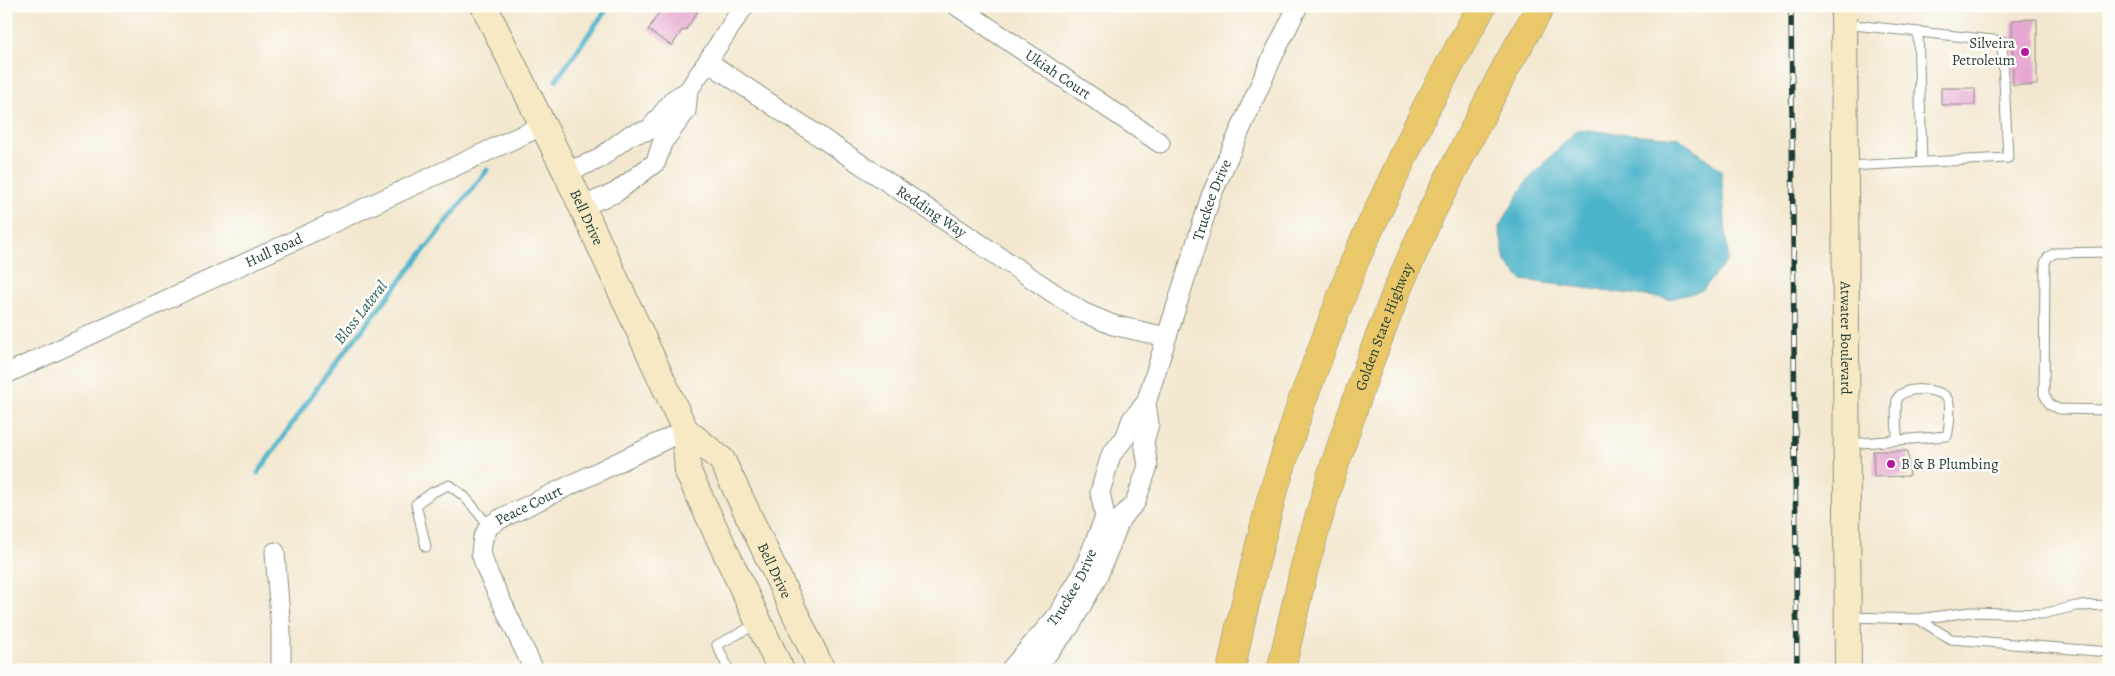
<svg xmlns="http://www.w3.org/2000/svg" width="2115" height="676" viewBox="0 0 2115 676" font-family="Alegreya,serif">
<style>
.water{fill:#4bb3ca;stroke:#35787f}
.lines{fill:none;stroke-linecap:round;stroke-linejoin:round}
.stream{stroke:#4bb3ca;stroke-width:5}
.building{fill:#e6a8d1}
.lane-casing{stroke:#899282;stroke-width:11}
.street-casing{stroke:#899282;stroke-width:21}
.secondary-casing{stroke:#899282;stroke-width:28}
.highway-casing{stroke:#899282;stroke-width:29}
.lane{stroke:#fff;stroke-width:9}
.street{stroke:#fff;stroke-width:19}
.secondary{stroke:#f7e9c3;stroke-width:26}
.highway{stroke:#eac769;stroke-width:28}
.rail-casing{stroke:#1f3d34;stroke-width:5.5}
.rail{stroke:#fdfcf7;stroke-width:4;stroke-dasharray:11;stroke-linecap:butt}
.poi-dot{fill:#b5179e;stroke:#fdfcf7;stroke-width:2}
.labels{text-anchor:middle;stroke-width:5;stroke-linejoin:round;paint-order:stroke}
.poi-label{font-size:15px;fill:#1f3d34;stroke:#fdfcf7;text-anchor:end}
.street-label{font-size:15px;fill:#1f3d34;stroke:#fdfcf7}
.water-label{font-size:16px;font-style:italic;fill:#2c6061;stroke:#fdfcf7}
</style>
<rect width="100%" height="100%" fill="#fdfcf7"/>
<filter id="ink" filterUnits="userSpaceOnUse"><feTurbulence type="fractalNoise" baseFrequency=".02" numOctaves="2"/><feDisplacementMap in="SourceGraphic" scale="10" xChannelSelector="R" yChannelSelector="G"/><feConvolveMatrix kernelMatrix="1 2 1 2 8 2 1 2 1" color-interpolation-filters="sRGB"/></filter>
<filter id="wash" filterUnits="userSpaceOnUse"><feTurbulence type="fractalNoise" baseFrequency=".0096" numOctaves="4" result="noise"/><feDisplacementMap in="SourceGraphic" scale="20" xChannelSelector="R" yChannelSelector="G"/><feGaussianBlur stdDeviation="1.12" result="paint"/><feColorMatrix in="noise" values="0 0 0 0 0 0 0 0 0 0 0 0 0 0 0 0 0 1.4 0 .05"/><feComposite in="paint" operator="in"/></filter>
<g filter="url(#wash)">
<rect width="100%" height="100%" fill="#f3e7cf"/>
<path class="water" d="M1577,130L1679,138L1721,170L1728,260L1701,291L1670,299L1522,280L1505,262L1499,227L1527,181Z"/>
<g class="lines">
<path class="stream" d="M556,80L609,6
M258,473L319,385L487,170"/>
</g>
<g id="blocks">
<path class="building" d="M663,6H701L685,31L682,30L672,46L648,30Z
M2037,19V85H2013L2012,20Z
M1941,88H1975V105H1941Z
M1873,451H1908L1909,476L1874,477Z"/>
</g>
</g>
<g filter="url(#ink)">
<use href="#blocks" fill-opacity="0" stroke="#899282" stroke-width="1"/>
<g class="lines">
<defs>
<path id="lane" d="M1845,24L2002,41L2008,158L1848,166
M1918,32L1922,162
M2109,252L2055,253L2048,257L2045,263L2044,394L2050,405L2059,409L2109,410
M1850,444L1947,436C1949,429 1952,405 1947,398C1940,388 1901,385 1897,400C1895,412 1897,427 1897,439
M426,547L416,504L433,492L449,485L465,497L489,526
M1851,617L1918,619L1970,612L2042,614L2076,606L2109,605
M1918,619L1951,639L2109,652
M729,670L717,645L757,624"/>
<g id="street">
<path id="s1" d="M957,6L1160,143"/>
<path id="s2" d="M708,62L1082,312L1113,325L1166,337"/>
<path d="M566,172L597,160L630,135L649,130L674,99L688,91"/>
<path d="M582,206L615,193L656,162L662,143L686,111L688,91L744,6"/>
<path id="s3" d="M6,374L542,126"/>
<path d="M275,552L281,631V670"/>
<path id="s4" d="M534,670L487,571L481,553L483,538L489,526L500,519L685,430"/>
<path id="s5" d="M1010,670L1057,616L1082,574L1105,517L1100,492L1111,455L1126,436L1132,419L1146,403"/>
<path id="s6" d="M1034,670L1070,626L1097,578L1121,518L1135,503L1148,466L1144,442L1149,424L1146,403L1211,196L1272,58L1298,6"/>
</g>
<g id="secondary">
<path id="s7" d="M484,6L566,172L685,430L688,472L781,670"/>
<path id="s8" d="M1844,6L1848,670"/>
<path id="s9" d="M685,430L722,460L822,670"/>
</g>
<g id="highway">
<path d="M1231,670L1241,621L1271,499L1301,404L1356,258L1426,108L1482,6"/>
<path id="s10" d="M1281,670L1304,569L1331,476L1367,369L1398,288L1431,213L1505,69L1541,6"/>
</g>
</defs>
<use href="#lane" class="lane-casing"/>
<use href="#street" class="street-casing"/>
<use href="#secondary" class="secondary-casing"/>
<use href="#highway" class="highway-casing"/>
<use href="#lane" class="lane"/>
<use href="#street" class="street"/>
<use href="#secondary" class="secondary"/>
<use href="#highway" class="highway"/>
<defs>
<path id="rail" d="M1791,6L1797,670"/>
</defs>
<use href="#rail" class="rail-casing"/>
<use href="#rail" class="rail"/>
</g>
</g>
<g class="poi-dot">
<circle cx="2025" cy="52" r="5"/>
<circle cx="1891" cy="464" r="5"/>
</g>
<g class="labels">
<g class="poi-label">
<text x="2015" y="48">Silveira<tspan x="2015" dy="17">Petroleum</tspan></text>
<text x="1901" y="469" text-anchor="start">B &amp; B Plumbing</text>
</g>
<g class="street-label">
<text dy="5" stroke="none"><textPath href="#s1" startOffset="122">Ukiah Court</textPath></text>
<text dy="5" stroke="none"><textPath href="#s6" startOffset="514">Truckee Drive</textPath></text>
<text dy="5" stroke="none"><textPath href="#s2" startOffset="269">Redding Way</textPath></text>
<text dy="5" stroke="none"><textPath href="#s7" startOffset="235">Bell Drive</textPath></text>
<text dy="5" stroke="none"><textPath href="#s3" startOffset="295">Hull Road</textPath></text>
<text dy="5" stroke="none"><textPath href="#s10" startOffset="359">Golden State Highway</textPath></text>
<text dy="5" stroke="none"><textPath href="#s8" startOffset="332">Atwater Boulevard</textPath></text>
<text dy="5" stroke="none"><textPath href="#s4" startOffset="202">Peace Court</textPath></text>
<text dy="5" stroke="none"><textPath href="#s9" startOffset="170">Bell Drive</textPath></text>
<text dy="5" stroke="none"><textPath href="#s5" startOffset="104">Truckee Drive</textPath></text>
</g>
<g class="water-label">
<text transform="translate(360 312) rotate(-52)" y="6">Bloss Lateral</text>
</g>
</g>
<rect width="2115" height="676" fill="none" stroke="#fdfcf7" stroke-width="25"/>
</svg>
